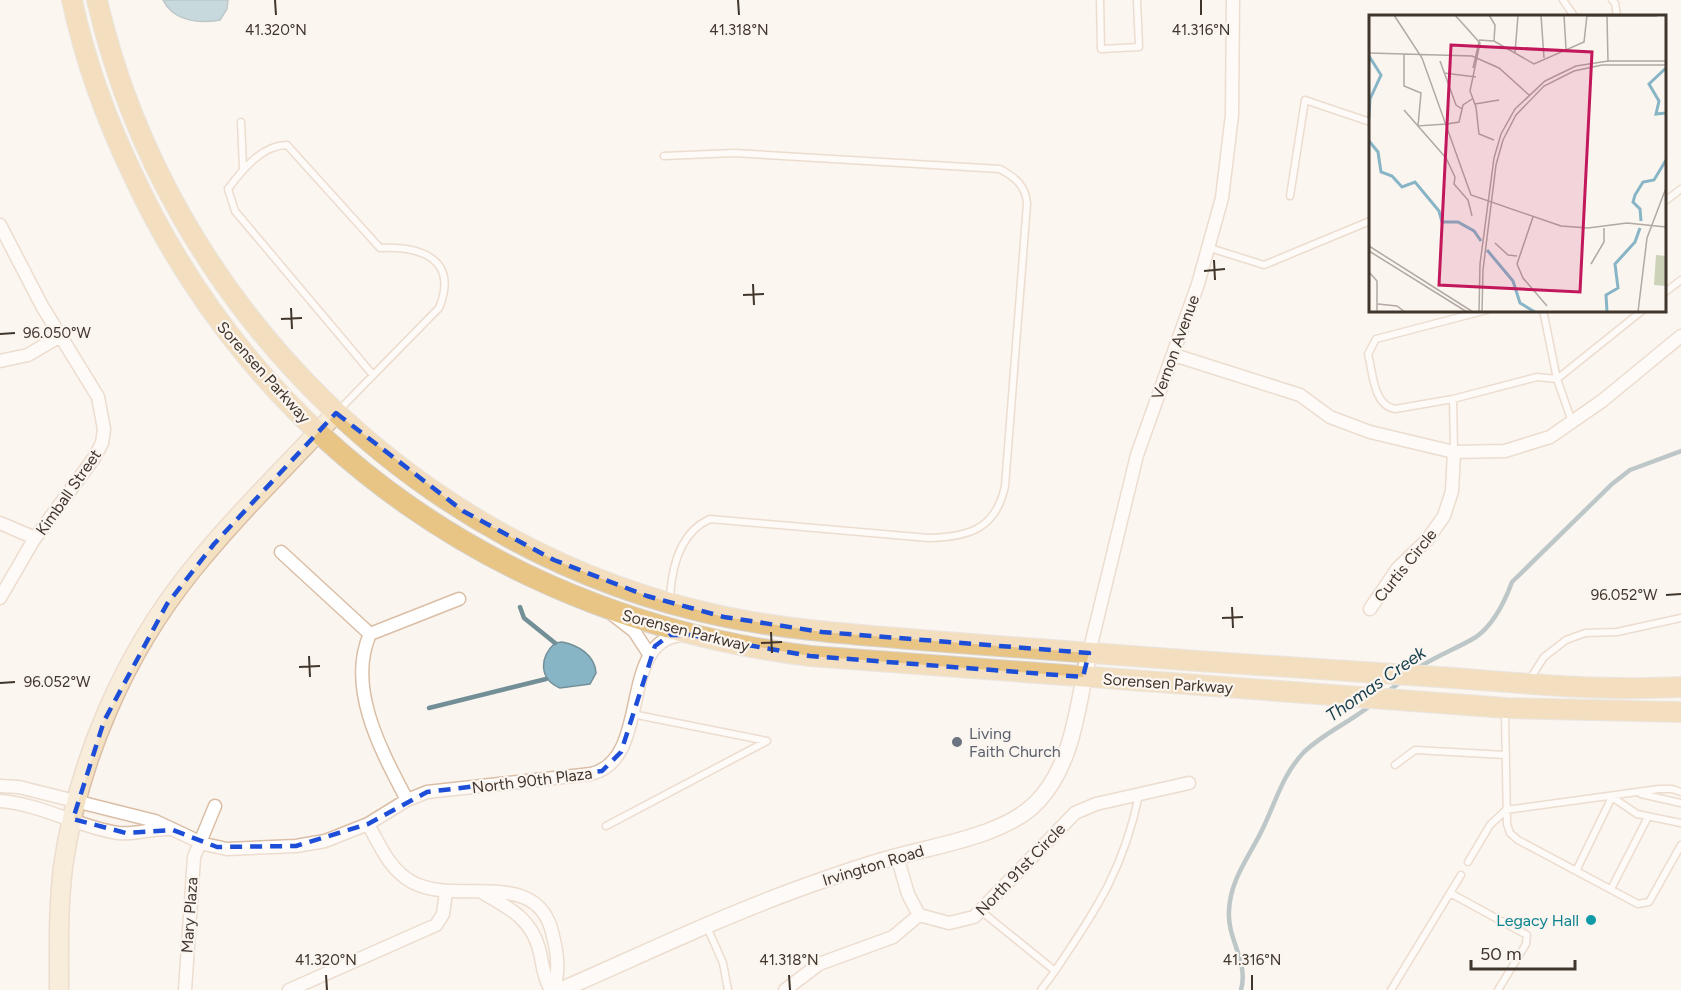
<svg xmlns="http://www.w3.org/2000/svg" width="1681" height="990" viewBox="0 0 1681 990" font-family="Figtree,sans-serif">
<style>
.water{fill:#87b5c6;stroke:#728f98;stroke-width:1.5}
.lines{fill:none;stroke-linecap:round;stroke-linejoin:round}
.stream{stroke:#728f98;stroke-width:4.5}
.service-casing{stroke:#dabea5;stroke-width:9}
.minor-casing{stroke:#dabea5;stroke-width:15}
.tertiary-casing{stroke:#dabea5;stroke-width:18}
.secondary-casing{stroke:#dabea5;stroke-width:21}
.primary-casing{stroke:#d5d3d1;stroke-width:22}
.service{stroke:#fff;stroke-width:6}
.minor{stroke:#fff;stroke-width:12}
.tertiary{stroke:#fff;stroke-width:15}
.secondary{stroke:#f4e1c2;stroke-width:18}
.primary{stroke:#e8c485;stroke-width:20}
.marked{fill:none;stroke:#1d4ed8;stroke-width:4.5;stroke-dasharray:12 8;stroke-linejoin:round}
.ticks{fill:none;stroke:#41362c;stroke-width:2}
.worship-dot{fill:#6b7280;stroke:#fbf5f0;stroke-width:2}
.culture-dot{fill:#0f9aa8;stroke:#fbf5f0;stroke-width:2}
.labels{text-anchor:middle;stroke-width:4.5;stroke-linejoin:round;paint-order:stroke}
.street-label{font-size:16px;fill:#41362c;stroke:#fbf5f0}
.worship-label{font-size:16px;fill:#5b616d;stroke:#fbf5f0;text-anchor:start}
.culture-label{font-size:16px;fill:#0d838f;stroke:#fbf5f0;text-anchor:end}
.water-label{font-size:18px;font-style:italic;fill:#143e4b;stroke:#fbf5f0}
.inset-river{fill:none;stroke:#87b5c6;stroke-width:3}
.inset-road{fill:none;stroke:#b1a9a2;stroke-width:1.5}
.view{fill:#c2185b;fill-opacity:0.15;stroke:#c2185b;stroke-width:3}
.inset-edge{fill:none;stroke:#41362c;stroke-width:3}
.ticks-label{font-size:15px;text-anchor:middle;fill:#41362c;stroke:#fbf5f0;stroke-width:4.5;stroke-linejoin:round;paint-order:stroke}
</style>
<rect width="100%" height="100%" fill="#fbf5f0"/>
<path class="water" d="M163,0H228L227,9L220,20C199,24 173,21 163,0Z
M562,642C578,645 595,655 596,673L590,684L560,688C539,679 539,658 555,643Z"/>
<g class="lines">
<path class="stream" d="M520,607L524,618L555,643
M1418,668C1436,656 1458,648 1476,637C1493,625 1505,601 1512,582L1612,484L1630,470L1681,451
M1387,692L1402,681
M429,708L546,679
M1241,990C1249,962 1227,939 1229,911C1230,879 1250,856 1263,828C1276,801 1283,774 1304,752C1324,733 1350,722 1371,705"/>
<defs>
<path id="service" d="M1100,0L1101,49L1139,47L1137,0
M1563,0L1574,16
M1612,0L1615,3L1617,16
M241,122L243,168
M664,156L734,153L1000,169C1015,177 1026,186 1027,204L1005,486C996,529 969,537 929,538L710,519C680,532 672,566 670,596
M1290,196L1305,100L1370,122
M1664,202L1681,189
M1210,248L1264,265L1370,221
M1664,293L1681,280
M1487,310L1376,339L1368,354C1373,373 1373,405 1395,409L1453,399L1537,377L1557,379L1643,310
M1543,310L1557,379L1572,422
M1453,399L1454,452
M340,409L439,308C459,259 421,246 380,248L287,145C262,145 242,170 228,189L235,211L373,375
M1530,679L1544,657L1566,640L1585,633L1617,632L1681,618
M1505,712L1507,824L1510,833L1518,840L1638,904L1649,902L1681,845
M1395,765L1415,750L1505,755
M1641,794L1681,803
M606,826L767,741L632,714
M1468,862L1490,825L1506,810L1659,789H1672L1681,792
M1576,871L1612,797L1637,814L1681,823
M1611,889L1648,817
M1450,893L1527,935L1526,944L1498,990
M981,911L1055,971L1041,990
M707,927L723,963L728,990
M1055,971C1097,908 1123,871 1139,795
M1391,990L1461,875"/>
<path id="minor" d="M0,225L42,306L98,397L104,429L102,443L94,458L33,541L0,598
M1174,355L1300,395L1330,417L1370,432L1454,452L1505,451L1550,437L1602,401L1681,336
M0,361L28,355L60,336
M0,523L35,538
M281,552L370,634
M1370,609L1398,568L1427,540L1444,516L1452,491L1454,452
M612,614L634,631L649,654
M370,634C346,688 382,752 407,800
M370,634L459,599
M1089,653L1137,455L1198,284L1222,198L1232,115L1233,0
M0,786L19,787L155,821L204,844L227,849L296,846L325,841L368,824L407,800L427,792L591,774C654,759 616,637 684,635
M0,801C41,804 78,827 118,833C136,835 152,828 169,829
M368,824C380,846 390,870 412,882C457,907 539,865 553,936C558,956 559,970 554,990
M897,856L908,894L919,915
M483,893C510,908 533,920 540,953C543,967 544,978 551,990
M919,915L949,923L974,917L1075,813L1096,804L1189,783
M185,990L194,857L215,806
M289,990L436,925L443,914L446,892
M785,990L819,964L893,937L919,915"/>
<path id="tertiary" d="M561,990C639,956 716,919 795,890C828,878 861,866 895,857C938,845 1006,835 1037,802C1074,764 1078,702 1089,653"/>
<path id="secondary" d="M59,990C59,949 58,908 63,867C78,761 124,654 192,570C236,515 288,465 336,413"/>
<path id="primary" d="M72,0C85,61 106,119 133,175C260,449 512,620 810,656L1506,708L1681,712
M97,0C167,305 419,554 726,617C794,631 864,635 933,641C1021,647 1110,655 1198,661C1283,666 1368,672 1454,678C1529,684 1605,691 1681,687"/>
</defs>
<use href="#service" class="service-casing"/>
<use href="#minor" class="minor-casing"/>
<use href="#tertiary" class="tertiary-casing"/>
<use href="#secondary" class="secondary-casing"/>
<use href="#primary" class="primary-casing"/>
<use href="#service" class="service"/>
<use href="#minor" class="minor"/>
<use href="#tertiary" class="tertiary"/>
<use href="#secondary" class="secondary"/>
<use href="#primary" class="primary"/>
</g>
<path d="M0 0H1681V990H0ZM336,413L463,511L554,560L647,596L724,617L822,632L1089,653L1083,677L810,656L691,635H670L655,646L621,752L602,771L427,792L368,824L296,846L217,847L173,830L126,833L73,819L104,721L167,604L214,544Z" fill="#fbf5f0" fill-opacity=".55" fill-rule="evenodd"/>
<path class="marked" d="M336,413L463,511L554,560L647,596L724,617L822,632L1089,653L1083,677L810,656L691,635H670L655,646L621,752L602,771L427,792L368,824L296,846L217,847L173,830L126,833L73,819L104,721L167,604L214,544Z"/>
<path class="ticks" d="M275,0L276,15M738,0L739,15M1201,0V15M1214,260L1215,280M1204,271L1225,269M753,284L754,305M743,295L764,294M291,308L292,329M281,319L302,318M0,334L15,333M1666,595L1681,594M1232,607L1233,628M1222,618L1243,617M771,632L772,653M761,643L782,642M309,656L310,677M299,667L320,666M0,683L15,682M326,975L327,990M789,975L790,990M1252,975V990"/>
<circle class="worship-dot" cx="957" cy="742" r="6"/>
<circle class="culture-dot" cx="1591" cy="920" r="6"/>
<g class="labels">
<g class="street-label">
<text transform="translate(1175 347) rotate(-70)" y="6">Vernon Avenue</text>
<text transform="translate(264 372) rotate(48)" y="6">Sorensen Parkway</text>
<text transform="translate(68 492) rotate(-55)" y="6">Kimball Street</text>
<text transform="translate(1405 565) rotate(-51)" y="6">Curtis Circle</text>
<text transform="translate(686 630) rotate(14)" y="6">Sorensen Parkway</text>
<text transform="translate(1168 683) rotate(4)" y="6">Sorensen Parkway</text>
<text transform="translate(532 780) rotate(-7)" y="6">North 90th Plaza</text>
<text transform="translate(873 865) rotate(-17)" y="6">Irvington Road</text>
<text transform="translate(1020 869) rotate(-46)" y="6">North 91st Circle</text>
<text transform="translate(189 915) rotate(-86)" y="6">Mary Plaza</text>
</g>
<g class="worship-label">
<text x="969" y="739">Living<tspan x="969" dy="18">Faith Church</tspan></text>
</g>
<g class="culture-label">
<text x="1579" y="926">Legacy Hall</text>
</g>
<g class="water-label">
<text transform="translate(1376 684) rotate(-35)" y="6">Thomas Creek</text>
</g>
</g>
<g transform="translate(1369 15)">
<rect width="297" height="297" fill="#fbf5f0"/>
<path d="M287,240L297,241V271L285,270Z" fill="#cbd2b8"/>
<path class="inset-river" d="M0,41L12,60L1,84L0,103M297,53L280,69L290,86L287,99L297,98M0,126L9,137L12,157L23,161L33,172L46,167L70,196L73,207H89L105,216L112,226M272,206L271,194L264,187L266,180L274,167L285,165L297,145M118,235L144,266L151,288L166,297M238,297L237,280L249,273L246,249L266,227L271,213"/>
<path class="inset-road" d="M25,0L53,43L102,180L192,211L219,213L258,208L297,212M86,0L111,28L101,76L107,92L110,119L125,125M120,0L126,10L125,26M172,0L175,43M195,0L197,34M238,0L239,47M218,1H288M110,25L125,26L165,49L215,27L218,0M0,38L103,41L130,53L160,80M146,38L149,0M35,39V71L52,78L49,111L77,109M71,46L87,90L93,94M104,53L110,27M75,58L107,62M106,89L130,85M35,95L77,143L86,162M78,109L90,107L94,90L103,84M86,162L85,169L99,185L103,201M164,202L148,249L154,263L178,291M126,228L139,240L148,241M0,231L104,297M0,236L98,297M222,249L235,227V213M0,257L8,266V297M9,289L28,291L36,297M110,297L111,249L125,143L132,119L146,94L176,66L207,51L239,46H297M113,297L114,255L127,150L134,125L147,100L175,71L205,56L233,50H297M269,297L278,223L297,173"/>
<path class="view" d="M82,30L223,37L211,277L70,270Z"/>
<rect width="297" height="297" class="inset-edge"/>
</g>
<g class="ticks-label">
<text x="276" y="35">41.320°N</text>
<text x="739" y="35">41.318°N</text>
<text x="1201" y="35">41.316°N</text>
<text x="57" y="338">96.050°W</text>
<text x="1624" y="600">96.052°W</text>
<text x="57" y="687">96.052°W</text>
<text x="326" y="965">41.320°N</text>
<text x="789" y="965">41.318°N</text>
<text x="1252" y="965">41.316°N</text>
</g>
<path d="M1471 960v9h104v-9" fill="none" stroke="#41362c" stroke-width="3"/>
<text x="1480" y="960" font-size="18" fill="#41362c" stroke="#fbf5f0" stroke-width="4.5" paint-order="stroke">50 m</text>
</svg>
